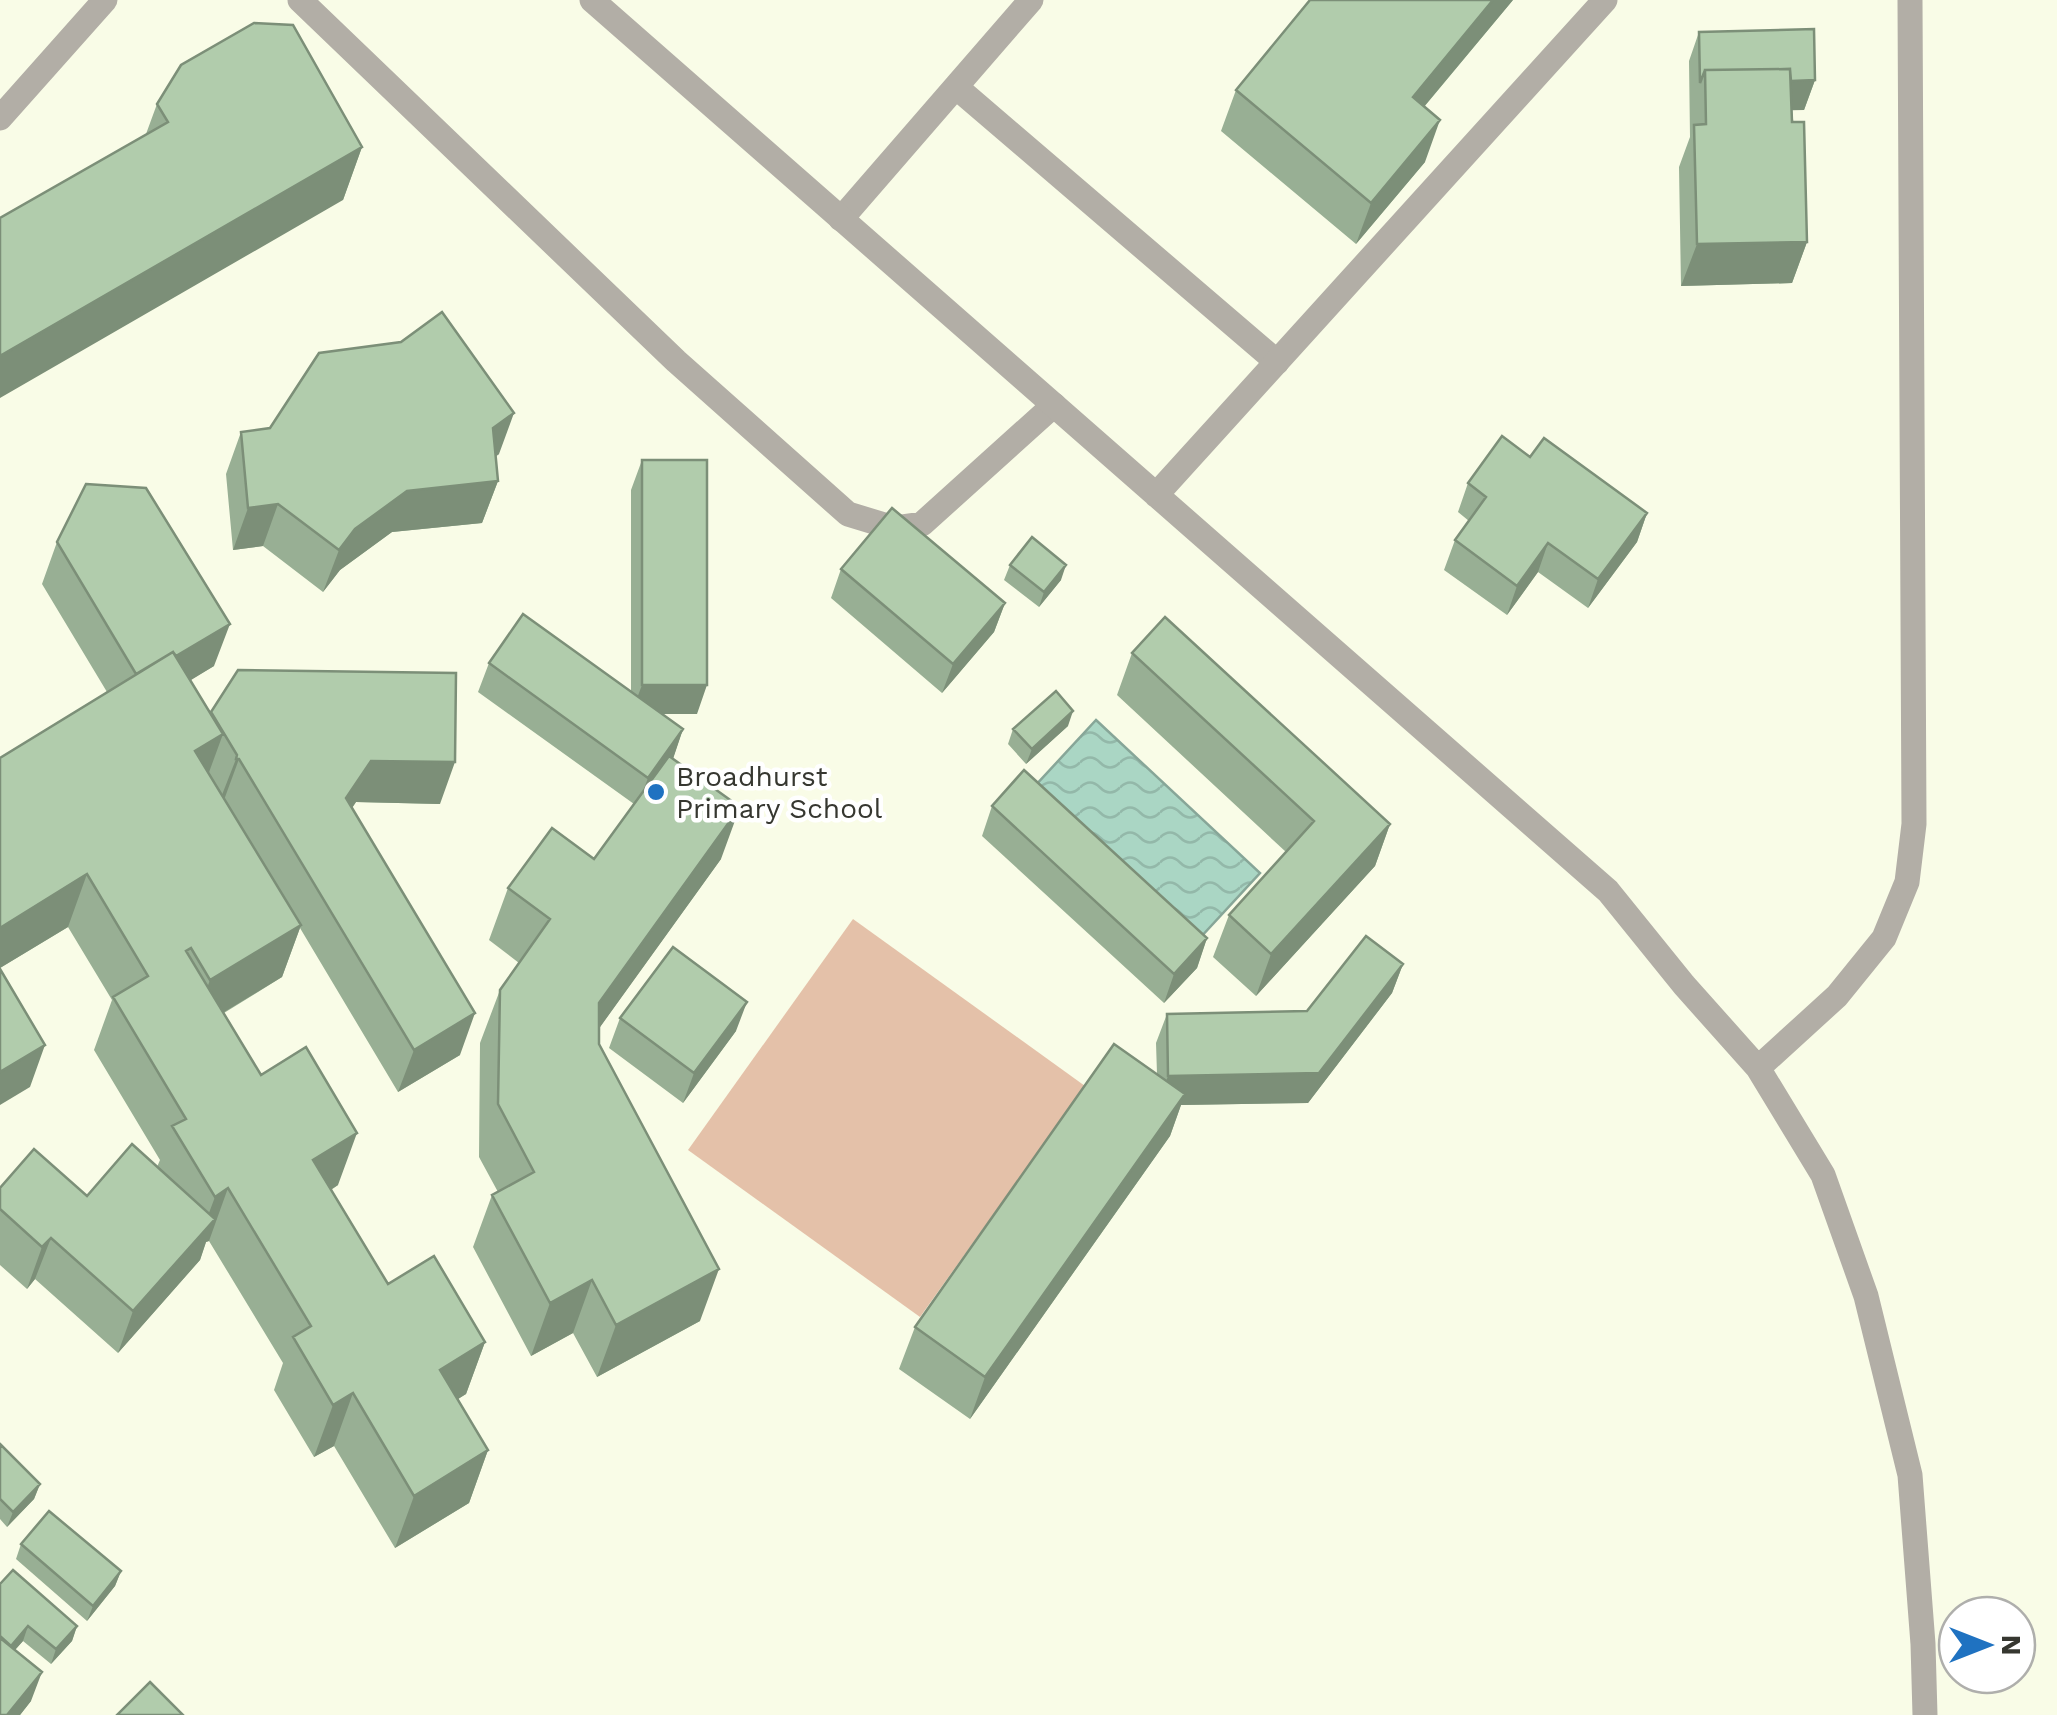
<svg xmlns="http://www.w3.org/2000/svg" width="2057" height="1715" viewBox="0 0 2057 1715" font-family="'Work Sans',sans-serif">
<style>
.grass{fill:#e4c1a9}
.water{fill:url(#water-waves);stroke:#87a698;stroke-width:2.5}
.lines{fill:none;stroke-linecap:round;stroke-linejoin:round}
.service{stroke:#b2aea6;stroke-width:25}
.minor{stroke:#b2aea6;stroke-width:25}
.wall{fill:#98af94}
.shaded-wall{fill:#7c8f78}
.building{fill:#b1ccac;stroke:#7c8f78;stroke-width:2.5}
.poi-dot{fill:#1f72c1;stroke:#fff;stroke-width:4}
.labels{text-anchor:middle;stroke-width:9;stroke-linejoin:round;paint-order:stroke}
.poi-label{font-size:28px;fill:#363730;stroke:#fff;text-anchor:start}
</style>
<defs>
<pattern id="water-waves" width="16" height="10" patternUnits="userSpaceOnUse" patternTransform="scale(2.5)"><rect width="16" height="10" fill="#aad6c4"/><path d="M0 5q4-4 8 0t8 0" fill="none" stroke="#93b8a9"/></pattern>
</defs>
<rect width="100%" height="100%" fill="#f9fce7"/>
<path class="grass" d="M853,919L1085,1086L920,1317L688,1150Z"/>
<path class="water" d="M1096,720L1260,873L1186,953L1022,800Z"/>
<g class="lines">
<path class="service" d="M300,0L676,361L848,514L894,528L922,524L1054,405
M956,87L1277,362
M0,118L105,0
M841,219L1031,0"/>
<path class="minor" d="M592,0L1608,891L1684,985L1758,1068L1823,1175L1866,1296L1910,1475L1923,1644L1925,1715
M1156,495L1605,0
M1758,1068L1837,996L1884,938L1907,882L1914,824L1910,0"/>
</g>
<path class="wall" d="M1513,0L1424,107L1425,162L1356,244L1221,131L1236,90Z
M1699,32L1815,80L1804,110H1792L1807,242L1792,283L1681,286L1679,167L1690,137L1689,61Z
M157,104L362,147L343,200L146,134Z
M241,432L499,454L495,457L498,481L482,523L392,532L340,570L323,592L263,546L233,550L226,474Z
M1530,457L1647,513L1637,542L1588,608L1538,572L1507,615L1444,570L1455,540L1469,521L1458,512L1468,483Z
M642,460L697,714H662L683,729L673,758L721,859L599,1028V1044L700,1321L597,1377L573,1333L531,1356L473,1247L492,1195L498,1192L479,1157L480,1043L500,990L519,963L489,940L508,888L594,859L634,804L478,692L489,663L631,692V490Z
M57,542L214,666L190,680L210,713L440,804L356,802L352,808L460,1055L398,1092L300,928L282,977L224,1013L261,1075L338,1185L331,1190L388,1284L485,1342L466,1394L458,1399L488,1450L469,1503L395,1548L334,1446L314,1457L274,1390L283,1363L209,1241L206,1242L200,1260L118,1353L35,1279L27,1289L0,1265V1188L87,1196L157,1167L160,1160L94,1050L112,1000L68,927L0,968L107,692L42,584Z
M1010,565L1061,580L1039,607L1004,580Z
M841,569L1005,603L994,632L942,693L831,598Z
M1132,653L1390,824L1375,866L1256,996L1213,957L1229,915L1286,852L1117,695Z
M1068,726L1026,764L1008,744L1013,729Z
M992,806L1207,938L1197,968L1164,1003L982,836Z
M1403,964L1392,993L1308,1103L1181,1105L1170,1136L970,1419L899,1369L915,1327L1157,1074L1156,1043L1167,1014L1307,1011Z
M620,1018L736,1031L683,1103L609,1048Z
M0,1444L40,1484L34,1499L7,1527L0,1519Z
M21,1544L121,1571L115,1586L87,1621L16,1559Z
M0,1584L77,1626L72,1641L51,1664L23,1641L15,1650L31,1701L20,1715H0Z"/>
<path class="shaded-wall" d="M1493,0H1513L1397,139L1413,97Z
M1815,80L1804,110L1706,112L1705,83Z
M1440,120L1425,162L1356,244L1371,203Z
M362,147L343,200L0,398V356Z
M1807,242L1792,283L1681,286L1697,244Z
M514,413L499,454L477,470L493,428Z
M498,481L482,523L392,532L340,570L323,592L339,550L355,529L407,491Z
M278,504L263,546L233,550L248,508Z
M1647,513L1637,542L1588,608L1598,579Z
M1548,543L1538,572L1507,615L1517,586Z
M1066,565L1061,580L1039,607L1044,592Z
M1005,603L994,632L942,693L953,664Z
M230,624L214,666L124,721L139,679Z
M642,685H707L697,714H631Z
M1073,711L1068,726L1026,764L1032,749Z
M683,729L673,759L637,807L648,778Z
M223,734L204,786L195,751Z
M236,759H239L224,800H220Z
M371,761L455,762L440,804L356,802L331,839L346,798Z
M740,807L721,859L580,1055L599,1003Z
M1390,824L1375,866L1256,996L1271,954Z
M87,874L68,927L0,968V928Z
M301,925L282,977L191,1032L210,980Z
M1207,938L1197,968L1164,1003L1174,974Z
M1403,964L1392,993L1308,1103L1181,1105L1170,1136L970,1419L985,1377L1157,1106L1168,1076L1319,1073Z
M747,1002L736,1031L683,1103L694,1073Z
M475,1013L460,1055L398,1092L414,1050Z
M45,1045L30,1087L0,1105V1072Z
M357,1133L338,1185L294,1213L313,1160Z
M228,1188L209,1241L206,1242L200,1260L118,1353L133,1311L201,1234L215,1197Z
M51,1238L35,1279L27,1289L42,1247Z
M719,1269L700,1321L597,1377L616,1325Z
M592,1280L573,1333L531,1356L550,1303Z
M485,1342L466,1394L421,1422L440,1370Z
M353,1393L334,1446L314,1457L333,1405Z
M488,1450L469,1503L395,1548L414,1496Z
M40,1484L34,1499L7,1527L13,1512Z
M121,1571L115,1586L87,1621L93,1606Z
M28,1626L23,1641L5,1661L11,1646Z
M77,1626L72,1641L51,1664L56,1649Z
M42,1672L31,1701L20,1715H7Z"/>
<path class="building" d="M1310,0H1493L1413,97L1440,120L1371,203L1236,90Z
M254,23L293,25L362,147L0,356V218L168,122L157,104L181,65Z
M1814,29L1815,80L1791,81L1790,69L1705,70L1700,83L1699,32Z
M1790,69L1792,122H1804L1807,242L1697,244L1694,125L1706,124L1705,70Z
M442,312L514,413L493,428L498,481L407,491L355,529L339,550L278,504L248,508L241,432L270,428L319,353L401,342Z
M1502,436L1530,457L1544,438L1647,513L1598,579L1548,543L1517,586L1455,540L1486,497L1468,483Z
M642,460H707V685H642Z
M86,484L146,488L230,624L176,656L173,652L136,674L57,542Z
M892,508L1005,603L953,664L841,569Z
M1032,537L1066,565L1044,592L1010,565Z
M523,614L683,729L648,778L489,663Z
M1165,617L1390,824L1271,954L1229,915L1314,821L1132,653Z
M173,652L223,734L195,751L301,925L210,980L191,948L186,951L261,1075L306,1047L357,1133L313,1160L388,1284L434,1256L485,1342L440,1370L488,1450L414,1496L353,1393L333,1405L293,1337L311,1326L228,1188L215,1197L172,1126L186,1119L113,997L148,976L87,874L0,928V758Z
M238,670L456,673L455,762L371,761L346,798L475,1013L414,1050L239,759H236L237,755L211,712Z
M1056,691L1073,711L1032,749L1013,729Z
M669,756L740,807L599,1003V1044L719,1269L616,1325L592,1280L550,1303L492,1195L534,1172L498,1104L500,990L550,919L508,888L552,828L594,859Z
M1024,770L1207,938L1174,974L992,806Z
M1366,936L1403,964L1319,1073L1168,1076L1167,1014L1307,1011Z
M673,947L747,1002L694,1073L620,1018Z
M0,969L45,1045L0,1072Z
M1114,1044L1185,1094L985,1377L915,1327Z
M132,1144L215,1219L133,1311L51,1238L42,1247L0,1209V1188L34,1149L87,1196Z
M0,1444L40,1484L13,1512L0,1499Z
M49,1511L121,1571L93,1606L21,1544Z
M13,1570L77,1626L56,1649L28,1626L11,1646L0,1636V1584Z
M0,1638L42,1672L7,1715H0Z
M150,1682L183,1715H117Z"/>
<circle class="poi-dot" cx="656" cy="792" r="10"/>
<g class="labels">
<g class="poi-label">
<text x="676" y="786">Broadhurst<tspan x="676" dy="32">Primary School</tspan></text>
</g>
</g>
<g transform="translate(1987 1645) rotate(90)"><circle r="48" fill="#ffffff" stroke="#afafac" stroke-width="2.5"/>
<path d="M0-8L18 38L0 25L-18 38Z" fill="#1f72c1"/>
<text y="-15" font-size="28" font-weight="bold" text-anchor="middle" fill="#363730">N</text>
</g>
</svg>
